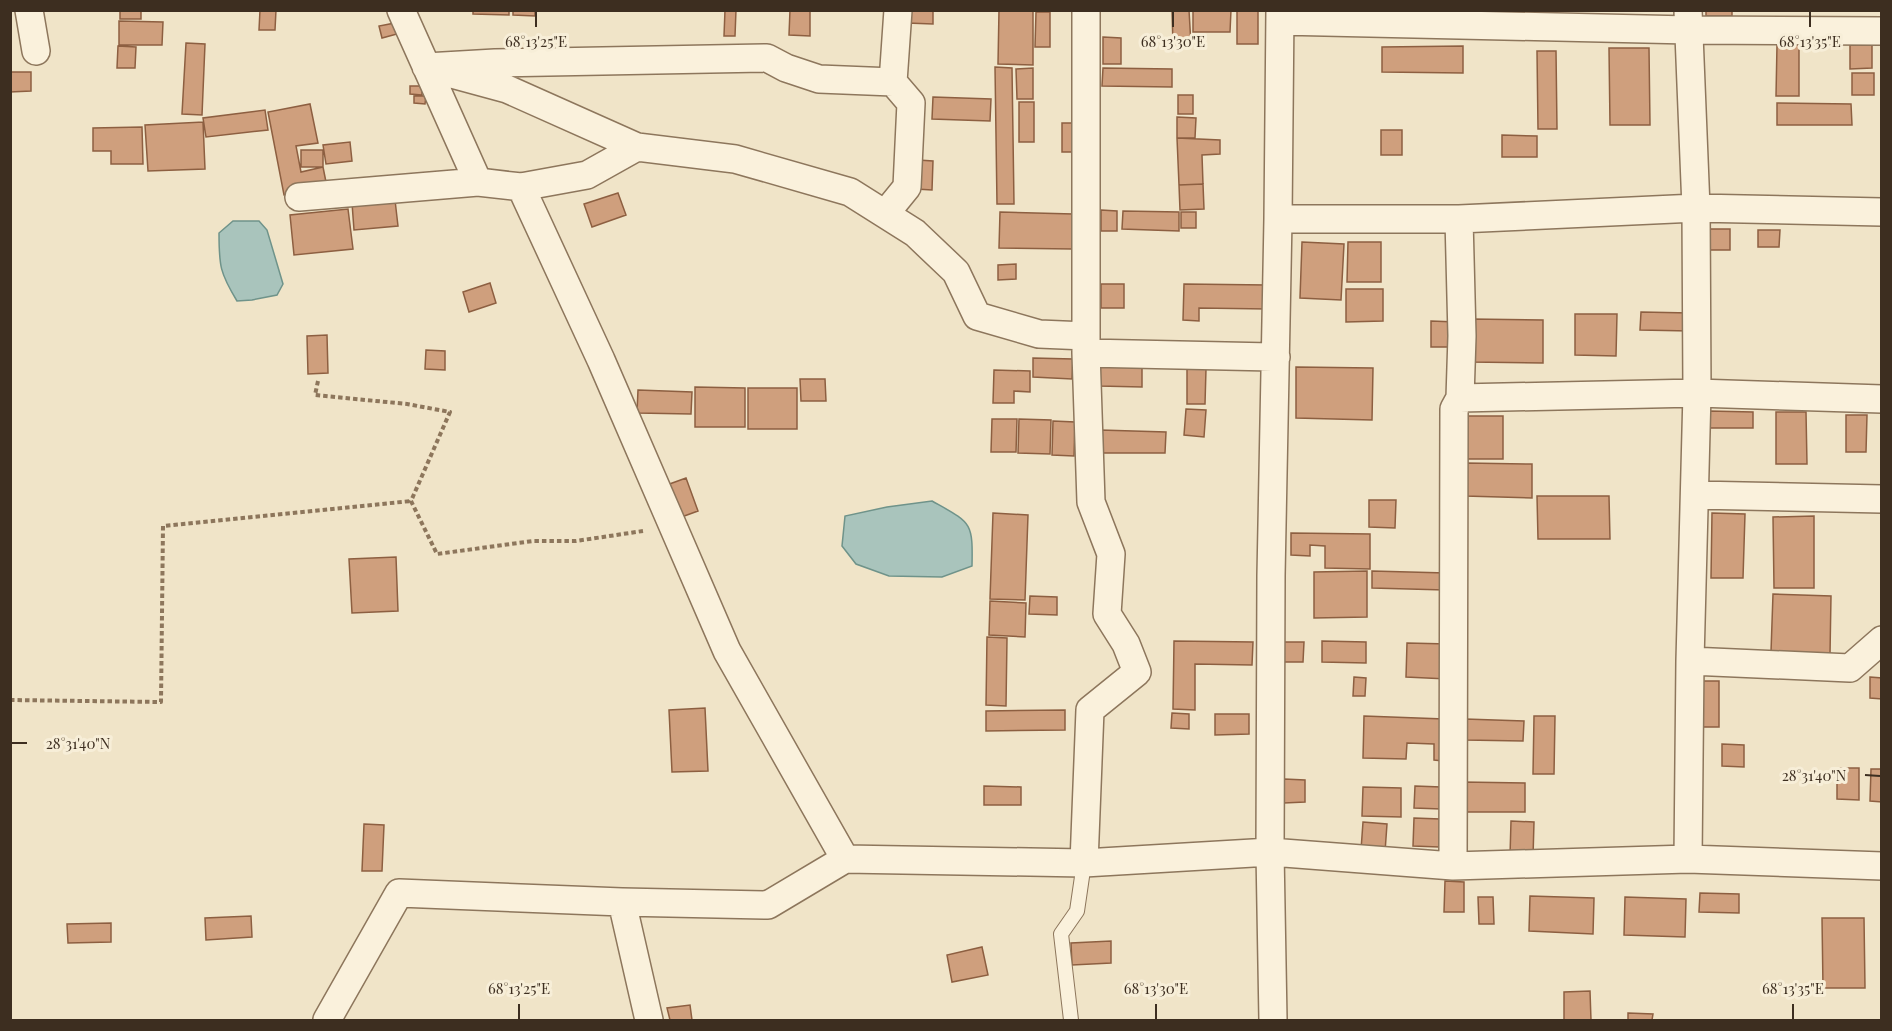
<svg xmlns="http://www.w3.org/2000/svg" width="1892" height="1031" viewBox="0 0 1892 1031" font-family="'Playfair Display',serif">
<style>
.water{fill:#a9c4bc;stroke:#6f938a;stroke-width:1.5}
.building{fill:#cf9f7d;stroke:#8d5f41;stroke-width:1.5}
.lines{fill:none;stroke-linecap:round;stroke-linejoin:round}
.service-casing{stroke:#8d765c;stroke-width:16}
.minor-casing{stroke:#8d765c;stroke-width:30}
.path{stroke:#8d765c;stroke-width:4;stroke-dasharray:4.5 3;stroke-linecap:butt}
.service{stroke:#faf1dc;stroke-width:14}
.minor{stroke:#faf1dc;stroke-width:27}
.ticks{fill:none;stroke:#3d2e20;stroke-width:2}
.ticks-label{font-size:15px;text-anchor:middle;fill:#3d2e20;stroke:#f7eed8;stroke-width:6;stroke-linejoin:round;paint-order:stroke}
</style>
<rect width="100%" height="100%" fill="#f0e4c8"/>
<path class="water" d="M233,221H259L267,230L283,284L277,295L252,300L237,301C220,273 219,266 219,233Z
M932,501C971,523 973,521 972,566L942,577L889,576L856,564L842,546L845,516L887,507Z"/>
<path class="building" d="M120,10H141V19H120Z
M260,10H276L275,30H259Z
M473,10H509V15L473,14Z
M513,10H535V16L513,15Z
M725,10H736L735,36H724Z
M790,10H810V36L789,35Z
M907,10H933V24L907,23Z
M999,10H1033V65L998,64Z
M1172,10H1189L1191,45H1173Z
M1193,10H1231L1230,32H1193Z
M1237,10H1258V44H1237Z
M1706,10H1732V16H1706Z
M1036,12H1050V47H1035Z
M119,21L163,22L162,45H119Z
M395,23L397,34L382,38L379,26Z
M1103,37L1121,38V64H1103Z
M186,43L205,44L202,115L182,114Z
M1777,45H1799V96H1776Z
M1850,45H1872V68L1850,69Z
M118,46L136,47L135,68H117Z
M1463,46V73L1382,72V47Z
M1609,48H1649L1650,125H1610Z
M1537,51H1556L1557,129H1538Z
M995,67L1012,68L1014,204H997Z
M1033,68V99H1017L1016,69Z
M1103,68L1172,69V87L1102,86Z
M10,72H31V91L10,92Z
M1852,73H1874V95H1852Z
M410,86H422V95L410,94Z
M1178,95H1193V114H1178Z
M414,96H426L425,104L414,103Z
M933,97L991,99L990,121L932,119Z
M1019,102H1034V142H1019Z
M1777,103L1851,104L1852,125H1777Z
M310,104L318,143L296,146L301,172L323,167L327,187L284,195L268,112Z
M265,110L268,130L206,137L203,118Z
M1177,117L1196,118L1195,138H1177Z
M203,122L205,169L148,171L145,125Z
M1062,123H1076L1075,152H1062Z
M142,127L143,164H111V151H93V128Z
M1381,130H1402V155H1381Z
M1502,135L1537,136V157H1502Z
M1177,138L1220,140V154L1202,155L1203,184L1179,185Z
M350,142L352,161L326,164L323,145Z
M301,150H323V167H301Z
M918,160L933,161L932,190L916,189Z
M1203,184L1204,209L1180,210L1179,185Z
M618,193L626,215L592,227L584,204Z
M395,200L398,226L354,230L352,203Z
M348,209L353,249L294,255L290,215Z
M1101,210L1117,211V231H1101Z
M1123,211L1179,212V231L1122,229Z
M1000,212L1073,214L1072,249L999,248Z
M1181,212H1196V228H1181Z
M1708,229H1730V250H1708Z
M1758,230H1780L1779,247H1758Z
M1302,242L1344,244L1341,300L1300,298Z
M1348,242H1381V282H1347Z
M1016,264V279L998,280V265Z
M490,283L496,303L469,312L463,292Z
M1101,284H1124V308H1101Z
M1184,284L1267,285V309L1199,308V321L1183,320Z
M1346,289H1383V321L1346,322Z
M1641,312L1690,313V331L1640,330Z
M1575,314H1617L1616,356L1575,355Z
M1471,319L1543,320V363L1470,362Z
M1431,321L1456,322V347H1431Z
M327,335L328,373L308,374L307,336Z
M426,350L445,351V370L425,369Z
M1033,358L1073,359L1072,379L1033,377Z
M1099,367H1142V387L1099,386Z
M1296,367L1373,368L1372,420L1296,418Z
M1187,368L1206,369L1205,404H1187Z
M994,370L1030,371V392L1014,391V403H993Z
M800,379H825L826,401H801Z
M695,387L745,388V427H695Z
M748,388H797V429H748Z
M638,390L692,392L691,414L637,413Z
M1186,409L1206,410L1204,437L1184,435Z
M1709,411L1753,412V428H1708Z
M1776,412H1806L1807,464H1776Z
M1846,415H1867L1866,452H1846Z
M1460,416H1503V459H1459Z
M992,419H1017L1016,452H991Z
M1019,419L1051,420L1050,454L1018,453Z
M1053,421L1075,422L1074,456L1052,455Z
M1100,430L1166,432L1165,453H1099Z
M1466,463L1532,464V498L1465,496Z
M686,478L698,511L676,519L664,486Z
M1537,496H1609L1610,539H1538Z
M1369,500H1396L1395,528L1369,527Z
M993,513L1028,515L1025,600L990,599Z
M1712,513L1745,514L1743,578H1711Z
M1814,516V588H1774L1773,517Z
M1291,533L1370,534V569L1325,568V546L1310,545V556L1291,555Z
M396,557L398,611L352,613L349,559Z
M1367,571V617L1314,618V572Z
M1372,571L1446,573L1445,590L1372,588Z
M1773,594L1831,596L1830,654L1771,652Z
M1030,596L1057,597V615L1029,614Z
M990,601L1026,603L1025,637L989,635Z
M987,637L1007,638L1006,706L986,705Z
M1174,641L1253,642L1252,665L1195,664V710L1173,709Z
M1322,641L1366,642V663L1322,662Z
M1284,642H1304L1303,662H1284Z
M1407,643L1448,644L1447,679L1406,677Z
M1354,677L1366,678L1365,696H1353Z
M1870,677L1882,678V699L1870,698Z
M1699,681H1719V727H1699Z
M705,708L708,771L672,772L669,710Z
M1065,710V730L986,731V711Z
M1172,713L1189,714V729L1171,728Z
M1215,714H1249V734L1215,735Z
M1364,716L1444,719L1443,761L1434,760V744L1407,743L1406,759L1363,758Z
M1534,716H1555L1554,774H1533Z
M1465,719L1524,721L1523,741L1465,740Z
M1722,744L1744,745V767L1722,766Z
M1837,768H1859V800L1837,799Z
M1871,769H1882V802L1870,801Z
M1284,779L1305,780V802L1284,803Z
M1462,782L1525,783V812H1462Z
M984,786L1021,787V805H984Z
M1415,786L1441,787V809L1414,808Z
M1363,787L1401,788V817L1362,816Z
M1414,818L1440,819L1439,847L1413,846Z
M1511,821L1534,822L1533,857L1510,856Z
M1363,822L1387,824L1385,852L1361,850Z
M364,824L384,825L382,871H362Z
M1445,881L1464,882V912H1444Z
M1700,893L1739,894V913L1699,912Z
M1530,896L1594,898L1593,934L1529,931Z
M1478,897H1493L1494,924H1479Z
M1625,897L1686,899L1685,937L1624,935Z
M251,916L252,937L206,940L205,918Z
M1822,918H1864L1865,988H1823Z
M111,923V942L68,943L67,924Z
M1111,941V963L1072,965L1071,943Z
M982,947L988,975L952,982L947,955Z
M1590,991L1591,1020H1564V992Z
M690,1005L692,1020H670L667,1008Z
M1628,1013L1653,1014L1652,1020H1628Z"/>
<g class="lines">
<defs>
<path id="service" d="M1071,1020L1061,934L1077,911L1084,863"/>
<path id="minor" d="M29,10L36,51
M401,10L478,182L521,187L601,360L727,651L845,859
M1280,21L1689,30L1882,31
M893,82L819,79L786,68L767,58L495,63L426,67L507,89L637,147L735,159L850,192L915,233L956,272L977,316L1039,334L1086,336
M521,187L587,175L637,147
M299,197L478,182
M885,214L907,187L911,103L893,82L898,10
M1278,219H1459L1696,208L1882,212
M1086,353L1276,357
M1460,398L1697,393L1882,399
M1695,495L1882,499
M1690,661L1850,668L1882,640
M1688,859L1690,661L1697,393L1696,208L1688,10
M1084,863L1090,710L1137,672L1126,644L1107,614L1111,554L1091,502L1086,353V10
M1453,866L1454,409L1460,398L1462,336L1459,219
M622,902L649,1020
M327,1020L399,893L622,902L768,905L845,859L1084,863L1270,852L1453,866L1688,859L1882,866
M1273,1020L1270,852L1271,576L1278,219L1280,10"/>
</defs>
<use href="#service" class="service-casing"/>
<use href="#minor" class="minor-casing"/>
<path class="path" d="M318,381L315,395L407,404L450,412L411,501L437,554L533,541H576L643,531
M10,700L161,702L163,526L411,501"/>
<use href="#service" class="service"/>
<use href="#minor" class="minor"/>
</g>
<path class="ticks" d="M536,27V12M1173,27V12M1810,27V12M12,743H27M1865,775L1880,776M519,1019V1004M1156,1019V1004M1793,1019V1004"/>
<g class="ticks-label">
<text x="536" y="47">68°13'25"E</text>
<text x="1173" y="47">68°13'30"E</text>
<text x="1810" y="47">68°13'35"E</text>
<text x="78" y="749">28°31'40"N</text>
<text x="1814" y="781">28°31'40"N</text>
<text x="519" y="994">68°13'25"E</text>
<text x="1156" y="994">68°13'30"E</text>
<text x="1793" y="994">68°13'35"E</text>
</g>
<rect width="1892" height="1031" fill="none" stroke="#3d2e20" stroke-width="24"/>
</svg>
